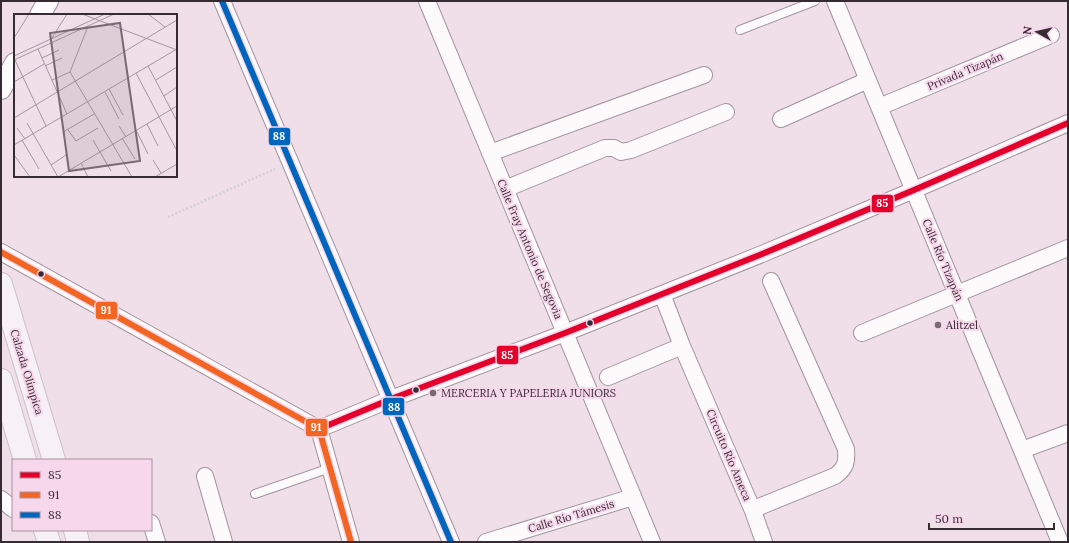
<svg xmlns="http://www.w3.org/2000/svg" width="1069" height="543" viewBox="0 0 1069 543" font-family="Lora,serif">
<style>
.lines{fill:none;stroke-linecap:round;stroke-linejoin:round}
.service-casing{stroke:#a1949d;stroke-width:10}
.minor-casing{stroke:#a1949d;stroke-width:18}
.tertiary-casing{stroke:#a1949d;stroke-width:22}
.primary-casing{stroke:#cac1c6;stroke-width:24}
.path{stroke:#d5d0d3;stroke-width:2.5;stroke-dasharray:2 2;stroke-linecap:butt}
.service{stroke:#fdfafc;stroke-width:8}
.minor{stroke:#fdfafc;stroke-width:16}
.tertiary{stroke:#fdfafc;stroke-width:20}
.primary{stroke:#f7f1f7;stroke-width:22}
.bus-1-casing{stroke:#f7d7eb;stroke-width:9}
.bus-2-casing{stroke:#f7d7eb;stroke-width:9}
.bus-3-casing{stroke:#f7d7eb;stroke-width:9}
.bus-1{stroke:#e4002b;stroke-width:6}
.bus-2{stroke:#f26522;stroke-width:6}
.bus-3{stroke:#0065bd;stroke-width:6}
.bus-dot{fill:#372b33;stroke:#f7d7eb;stroke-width:1.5}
.poi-dot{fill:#786a73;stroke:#f7d7eb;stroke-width:1.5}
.labels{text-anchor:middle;stroke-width:4;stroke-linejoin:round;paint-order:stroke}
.street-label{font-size:11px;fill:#372b33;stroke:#f7d7eb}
.poi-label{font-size:11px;fill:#372b33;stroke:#f7d7eb;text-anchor:start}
.inset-road{fill:none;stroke:#a696a0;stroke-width:1}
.view{fill:#786a73;fill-opacity:0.15;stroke:#786a73;stroke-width:2}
.inset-edge{fill:none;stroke:#372b33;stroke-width:2}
.line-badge{stroke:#f7d7eb;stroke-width:1.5}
.badge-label{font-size:11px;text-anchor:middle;font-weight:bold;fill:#fff}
</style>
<rect width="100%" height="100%" fill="#f0dee9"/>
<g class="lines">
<defs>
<path id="service" d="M740,30L815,1
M255,494L330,468"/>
<path id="minor" d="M222,1L451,542
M427,1L652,542
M835,1L1060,542
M879,107L1051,35
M781,119L868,80
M490,153L704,75
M505,189L605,148H614L621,152L631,150L726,112
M1,252L319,429L351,542
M662,294L682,346L753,511L764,542
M862,333L1068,248
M608,377L682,346
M319,429L391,399L565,333L762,254L914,190L1068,123
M1022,450L1068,433
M205,476L224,542
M1,499L13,509
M753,511L761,506L835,476C846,468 847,462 846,449L771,281
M151,523L157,542
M486,542L633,497"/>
<path id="tertiary" d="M40,15L48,1
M1,89L15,63"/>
<path id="primary" d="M1,284L54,460
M1,380L25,460
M45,530L49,542
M75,530L78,542"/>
</defs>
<use href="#service" class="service-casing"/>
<use href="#minor" class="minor-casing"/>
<use href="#tertiary" class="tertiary-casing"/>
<use href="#primary" class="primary-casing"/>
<path class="path" d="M168,217L275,169"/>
<use href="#service" class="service"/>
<use href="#minor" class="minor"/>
<use href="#tertiary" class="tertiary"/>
<use href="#primary" class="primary"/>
<defs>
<path id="bus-1" d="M319,429L391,399L565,333L762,254L914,190L1068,123"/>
<path id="bus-2" d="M1,252L319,429L351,542"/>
<path id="bus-3" d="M222,1L451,542"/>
</defs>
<use href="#bus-1" class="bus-1-casing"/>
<use href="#bus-2" class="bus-2-casing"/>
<use href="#bus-3" class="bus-3-casing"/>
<use href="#bus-1" class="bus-1"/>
<use href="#bus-2" class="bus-2"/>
<use href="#bus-3" class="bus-3"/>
</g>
<g class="bus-dot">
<circle cx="41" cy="274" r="3.5"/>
<circle cx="590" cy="323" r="3.5"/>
<circle cx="416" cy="390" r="3.5"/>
</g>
<g class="poi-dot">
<circle cx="938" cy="325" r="4"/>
<circle cx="433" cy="393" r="4"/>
</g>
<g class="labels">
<g class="street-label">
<text transform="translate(965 71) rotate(-23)" y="4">Privada Tizapán</text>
<text transform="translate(530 249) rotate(67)" y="4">Calle Fray Antonio de Segovia</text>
<text transform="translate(943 260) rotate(67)" y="4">Calle Río Tizapán</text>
<text transform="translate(27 372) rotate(73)" y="4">Calzada Olímpica</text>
<text transform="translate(729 455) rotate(67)" y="4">Circuito Río Ameca</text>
<text transform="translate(571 516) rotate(-17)" y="4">Calle Río Támesis</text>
</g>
<g class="poi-label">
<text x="946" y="329">Alitzel</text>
<text x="441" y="397">MERCERIA Y PAPELERIA JUNIORS</text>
</g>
</g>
<g transform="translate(14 14)">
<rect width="163" height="163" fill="#f0dee9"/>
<path class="inset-road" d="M68,0L163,36M134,0L151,13M0,24L15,0M38,24L53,0M24,35L53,100M0,42L91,0M0,44L32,112M28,44L45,36M0,46L100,0M31,52L48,44M134,52L163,107M56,58L118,163M122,59L163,137M38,66L56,58L74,12M142,66L163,53M0,68L30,50M95,75L109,101M91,78L105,105M150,82L163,73M0,104L163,6M13,109L44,163M133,110L144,132M105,112L112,123M3,114L11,125M54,116L62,127L84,114M122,116L134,140M49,118L80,100M108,124L121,145M8,126L25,155M79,126L97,157M0,131L163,35M0,141L16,163M139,146L147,159M67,149L74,163M37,151L52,141M44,163L163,92M141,163L163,150"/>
<path class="view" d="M106,9L126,147L55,157L36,19Z"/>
<rect width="163" height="163" class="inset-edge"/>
</g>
<g class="line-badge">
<rect x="268" y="127" width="23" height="19" rx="4" fill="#0065bd"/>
<rect x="871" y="194" width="23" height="19" rx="4" fill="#e4002b"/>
<rect x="95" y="301" width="23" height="19" rx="4" fill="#f26522"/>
<rect x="496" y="345" width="23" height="20" rx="4" fill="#e4002b"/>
<rect x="382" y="397" width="23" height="19" rx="4" fill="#0065bd"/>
<rect x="305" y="418" width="23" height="19" rx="4" fill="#f26522"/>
</g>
<g class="badge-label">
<text x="279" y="140">88</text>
<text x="882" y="207">85</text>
<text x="106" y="314">91</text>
<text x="507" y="359">85</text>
<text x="394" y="411">88</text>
<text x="316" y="431">91</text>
</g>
<rect width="1069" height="543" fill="none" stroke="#372b33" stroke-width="4"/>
<rect x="12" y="459" width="140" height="72" fill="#f7d7eb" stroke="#aa92a1"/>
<rect x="20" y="472" width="20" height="6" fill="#e4002b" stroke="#aa92a1"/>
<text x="48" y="479" font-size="12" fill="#372b33">85</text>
<rect x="20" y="492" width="20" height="6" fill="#f26522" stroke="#aa92a1"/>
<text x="48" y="499" font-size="12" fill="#372b33">91</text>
<rect x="20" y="512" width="20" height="6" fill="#0065bd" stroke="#aa92a1"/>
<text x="48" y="519" font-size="12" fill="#372b33">88</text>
<g transform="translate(1037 32) rotate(278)" stroke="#f7d7eb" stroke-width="3" paint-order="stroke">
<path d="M0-3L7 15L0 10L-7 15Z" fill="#372b33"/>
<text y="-6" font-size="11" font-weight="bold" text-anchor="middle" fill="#372b33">N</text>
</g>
<path d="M929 523v6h125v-6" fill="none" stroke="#372b33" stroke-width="2"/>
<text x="935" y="523" font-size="12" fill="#372b33" stroke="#f7d7eb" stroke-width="3" paint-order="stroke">50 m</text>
</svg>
